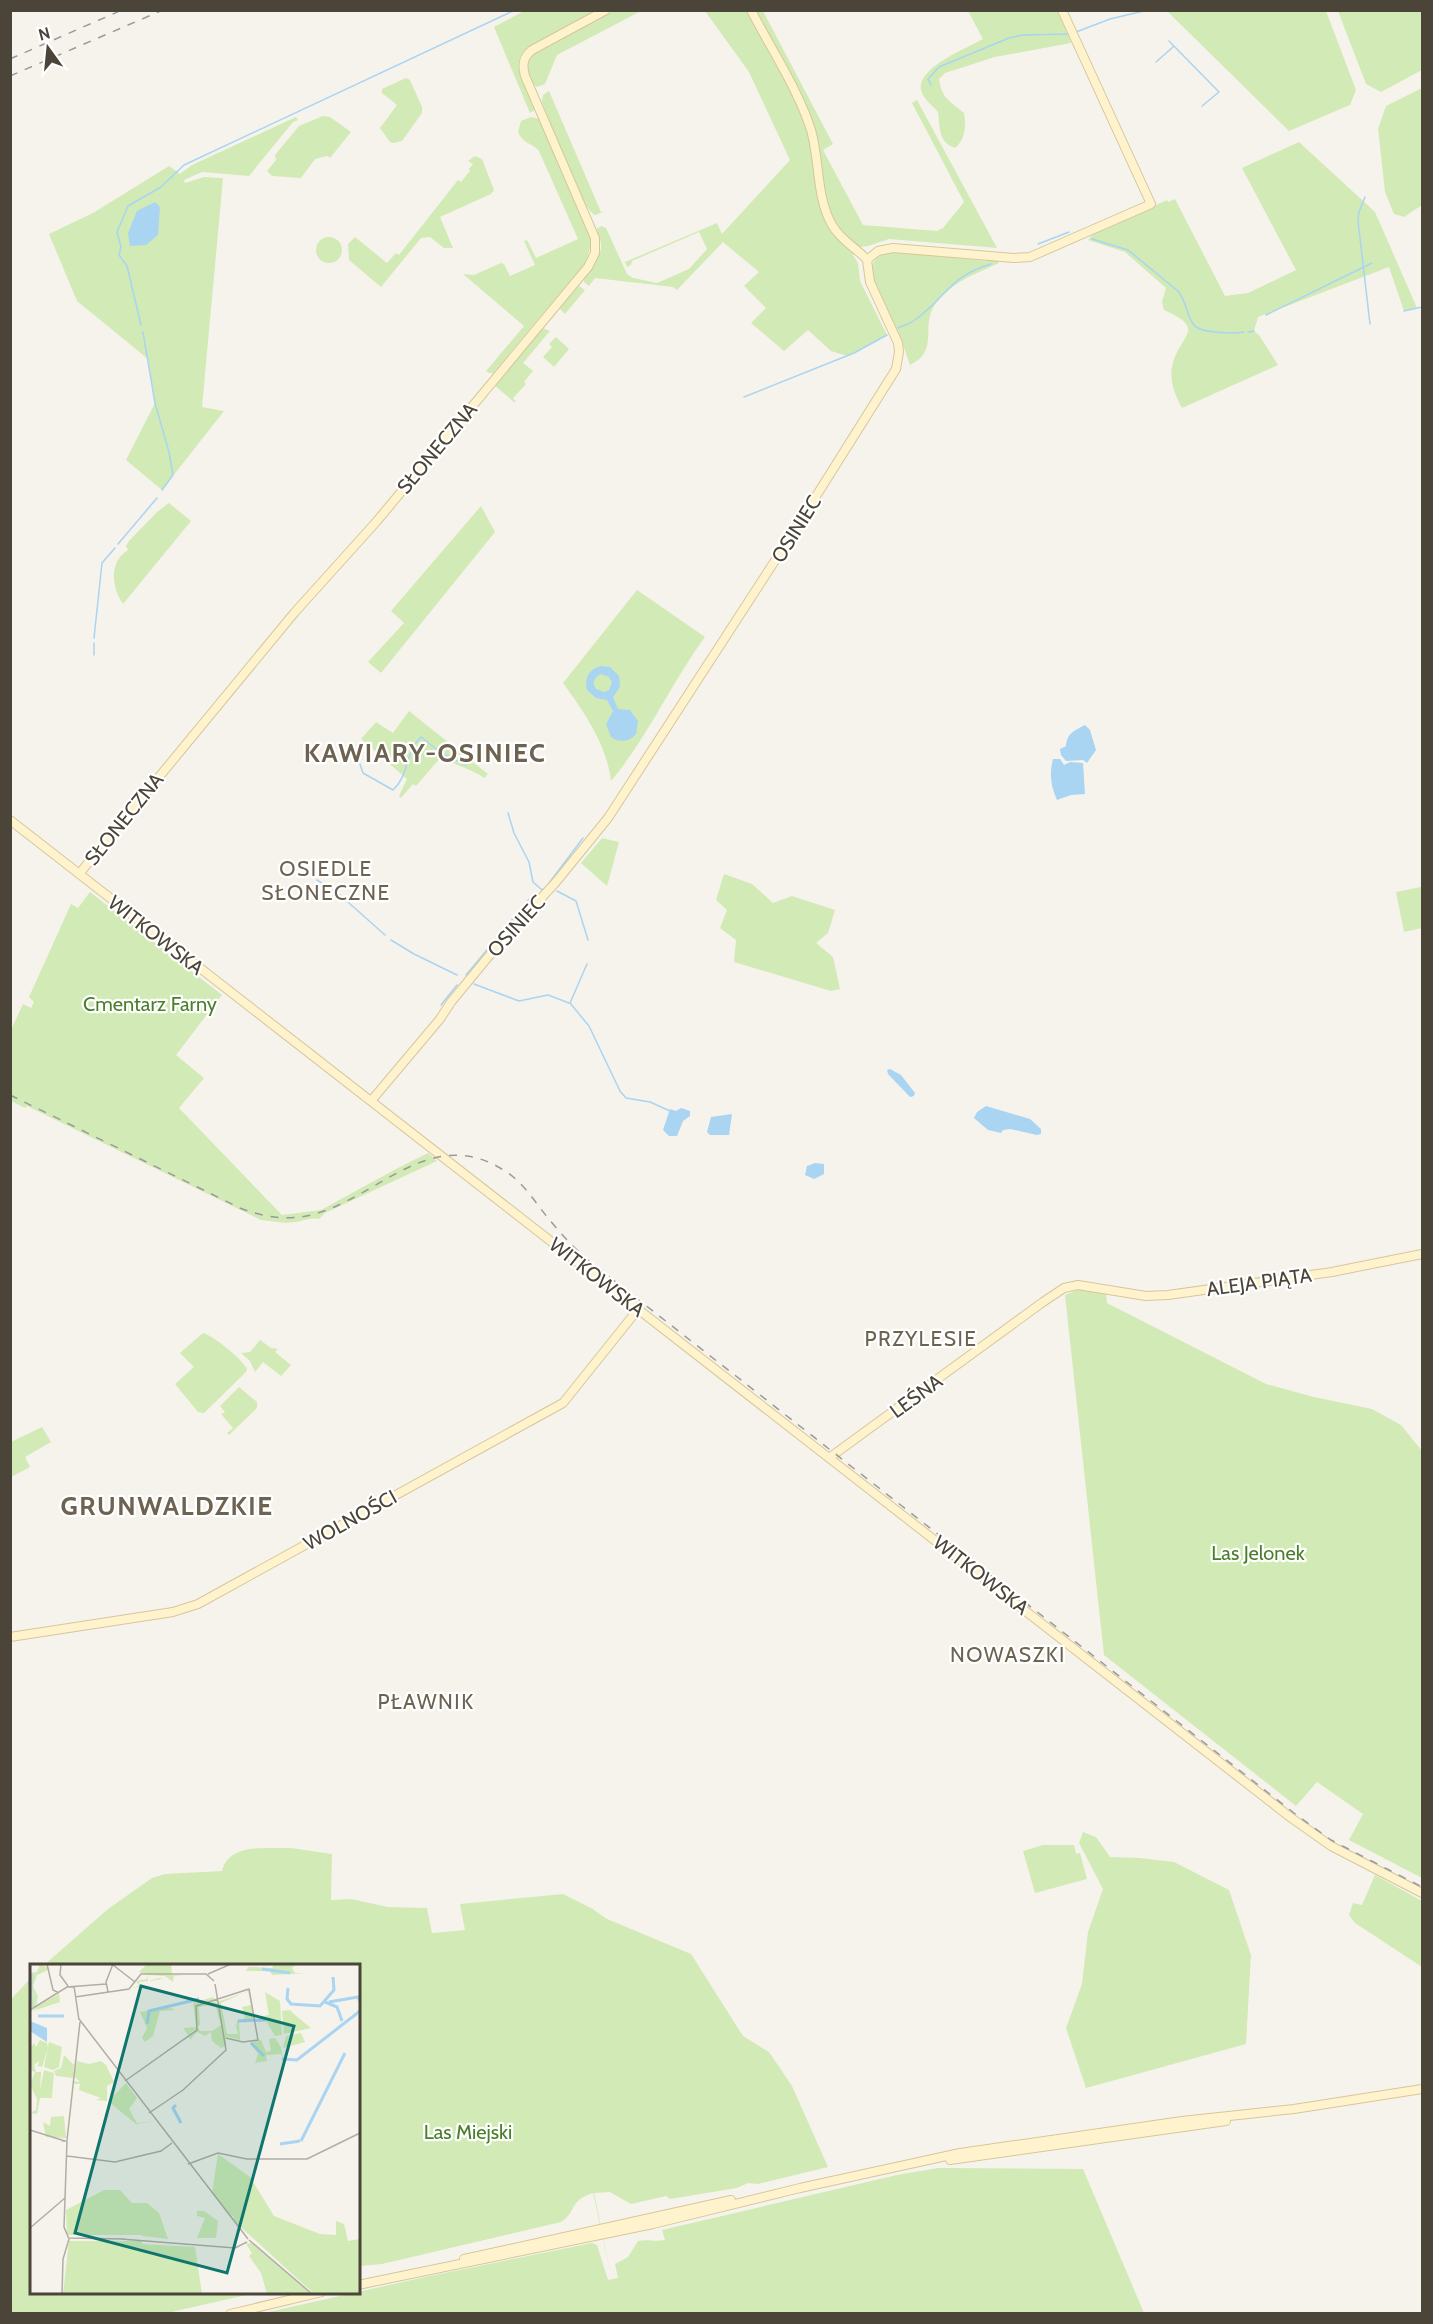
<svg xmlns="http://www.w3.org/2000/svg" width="1433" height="2324" viewBox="0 0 1433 2324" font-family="Cabin,sans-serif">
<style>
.green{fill:#d2eab5}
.water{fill:#a9d4f2;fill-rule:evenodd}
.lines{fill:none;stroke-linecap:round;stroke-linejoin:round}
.stream{stroke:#a9d4f2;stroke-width:1.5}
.secondary-casing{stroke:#d6c79b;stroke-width:10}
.secondary{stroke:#fff3cd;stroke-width:8}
.rail{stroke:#9a9a9a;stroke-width:1.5;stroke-dasharray:8 8;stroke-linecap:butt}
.labels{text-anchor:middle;stroke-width:4.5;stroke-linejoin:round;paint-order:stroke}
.street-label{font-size:20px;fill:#4b4439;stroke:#fff}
.park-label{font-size:20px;fill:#4a7f2a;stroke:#fff}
.neighbourhood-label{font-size:21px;letter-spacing:1.5px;fill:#6e6250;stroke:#fff}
.district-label{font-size:26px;font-weight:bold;letter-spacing:1.5px;fill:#6e6250;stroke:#fff}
.inset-river{fill:none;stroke:#a9d4f2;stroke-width:3}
.inset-road{fill:none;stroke:#b2ada4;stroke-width:1.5}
.view{fill:#0f766e;fill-opacity:0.15;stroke:#0f766e;stroke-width:3}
.inset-edge{fill:none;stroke:#4b4439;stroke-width:3}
</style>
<rect width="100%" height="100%" fill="#f6f3ec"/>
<path class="green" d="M524,11H598L526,49C510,67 528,90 536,109L530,113L494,27Z
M613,11H641L557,55L545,84L537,87L532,83C528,72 523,65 532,54Z
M705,11H763L833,144L823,150L863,225L937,231L943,228L964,202L912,103L917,100L997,248L889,239L868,246L861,247L853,255L858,263L860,281L887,335L847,356L831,351L808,330L784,351L751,323L766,308L744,286L759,272L723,242L677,290L673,287L595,278L589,286L584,282C583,271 599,261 601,248C602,242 598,235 597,229L601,226L606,228L627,274L633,278L648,281L657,283L689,269L707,249L699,232L632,261L631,265L627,267L625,262L717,223L722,234L790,160L749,72Z
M968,11H1059L1070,33L1068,34L1071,43L995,57L945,73L939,79C942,99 950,101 964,113C966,125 966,139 955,148C938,142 940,127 938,112C932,105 924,100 921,90C916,68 967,48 983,39Z
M1167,11H1326L1356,90L1350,105L1289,131Z
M1338,11H1422V70L1381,92L1366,84Z
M406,78L410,80L422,107V113L402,141L394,143L390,142L380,128L397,105L382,93V89Z
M1422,88V205L1404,217L1394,214L1385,192L1380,146L1378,129L1386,106Z
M549,91L601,212L606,211L595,215C582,210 550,121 542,102L543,95Z
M323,116L330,117L351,132L330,158L327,156L315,159L301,178L272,176L267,171L276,160L275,155L299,126Z
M296,117L298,120L293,122L249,176L202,172L184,180L185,183L204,177L223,178L202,407L224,411L162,490L126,460L155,403L148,359L77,301L49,234L93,213L169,166L180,174L192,165Z
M531,117L539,119L590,238V248L586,262L493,373H489L486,371L524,326L463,274L474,275L501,263L504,264L510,276L535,265L524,241L527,240L536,258L578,239L539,151C532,143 522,143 518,132L521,121Z
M1299,142L1375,212L1417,308L1404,311L1389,267L1258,317L1254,331L1259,335L1278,365L1182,408C1175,395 1168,378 1173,363C1181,334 1207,329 1164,310L1162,302L1166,288L1125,252L1088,240L1094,233L1167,200L1168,202L1175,199L1225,296L1248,293L1296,270L1242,168Z
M475,156L482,159L494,190L491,194L440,217L453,248H444L430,237L421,238L381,287L349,260L348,244L355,237L387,263L396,253L399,255L458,180L461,182L470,171L469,169L473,164L468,161Z
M316 250a13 13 0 1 1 26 0a13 13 0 1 1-26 0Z
M892,251L985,261L997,260L999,263C975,274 952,282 936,303C919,326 941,350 910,365C906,354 903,344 899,333C892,317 871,290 871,273C871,260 881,253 892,251Z
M579,286L585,290L565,314L560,309L561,306Z
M543,328L550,331L523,363L533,371L524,382L526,384L513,398L516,402H514L494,385Z
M556,337L569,349L554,367L543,357L552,347L549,344Z
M169,503L191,521L123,604C111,586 109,562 128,550L126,546L129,541L157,512Z
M481,506L495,532L381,673L368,662L404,623L391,611Z
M637,590L705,637C671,683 648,737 611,781C607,745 584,712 563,683Z
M409,711L488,774L484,778C469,767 456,767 442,756L416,786L413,784L401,798L399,796L407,779L361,739L376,722L393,733Z
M602,838L619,842L607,886L581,863Z
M724,874L752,884L773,903L792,896L835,910L828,933L816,943L833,957L840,989L831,991L734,962L736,940L720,928L727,910L716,900Z
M1421,887L1422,928L1404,932L1396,892Z
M90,892L222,995L176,1055L204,1078L179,1108L282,1215L321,1210L396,1169L428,1153L437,1161L325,1213L319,1219C310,1217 304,1221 295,1222C283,1224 272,1221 261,1220L27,1106L25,1108L11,1101V1030L23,1004L31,1008L34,1002L29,997L71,904L78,908Z
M1085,1287L1106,1293L1107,1303L1266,1384L1314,1397L1372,1409L1401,1425L1422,1451V1878L1349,1840L1363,1814L1317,1782L1296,1806L1104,1655L1065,1295Z
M203,1333C214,1336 242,1359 247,1369L246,1372L204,1413L198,1412L175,1384L194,1367L180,1353Z
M260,1340L271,1348L278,1349L275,1352L291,1365L281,1376L263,1362L255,1372L250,1361L241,1353L250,1352Z
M239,1387L257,1402V1408L229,1435L227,1433L233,1428L221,1414L225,1412L220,1406Z
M42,1427L51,1442L25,1457L30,1467L11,1477V1442Z
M1083,1832L1096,1837L1110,1857L1140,1858L1174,1862L1229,1890L1251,1955L1246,2044L1086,2088L1066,2028L1082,1984L1088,1932L1103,1889L1079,1843Z
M1043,1845H1074L1076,1854L1080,1853L1087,1879L1035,1893L1023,1851Z
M291,1848L332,1854L331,1900L351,1899L388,1907L427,1908L432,1933L465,1930L460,1904L563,1894L591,1908L607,1919L691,1954L743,2036L769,2052L792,2086L828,2167L758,2184L748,2183L737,2188L670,2199L666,2196L631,2204L610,2192L594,2193L612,2279L618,2278L615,2264L628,2257L638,2241C648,2239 653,2242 665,2240L662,2230L897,2175L938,2168L1083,2169L1144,2313H264L425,2277L592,2243L597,2245L608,2280L612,2279L593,2193C568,2201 577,2212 561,2222L382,2264L359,2266L358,1966H43L108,1909L152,1878L165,1874L222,1871C230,1842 267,1849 291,1848Z
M1375,1875L1422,1901V1967L1355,1923L1349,1915L1353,1903L1362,1905Z
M31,1978L32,2292L255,2293L167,2313H11V1999Z"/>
<path class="water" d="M155,202L160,207L158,235L146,245L130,246L128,233L137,211Z
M601,666L610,667L619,676L620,687L613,697L618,709L630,710L638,721L636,734C629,742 620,743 611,737L606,724L613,711L607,700L596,698L587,690C584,678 589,669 601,666ZM601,674L609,677L612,682L609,690L604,692L596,689C592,683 594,677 601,674Z
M1085,725L1090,730L1096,750L1087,763L1083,760L1066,761L1061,755L1060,749L1066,746C1067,733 1074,731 1085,725Z
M1053,759H1060L1064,765L1070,762L1083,763L1085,794L1071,795L1057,800C1051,786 1049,775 1053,759Z
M890,1069L901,1075L915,1093L914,1096L910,1097L888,1074L887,1070Z
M986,1106L1030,1119L1041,1129V1134L1037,1135L1010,1129L1003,1130L1001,1133L988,1130L974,1118L977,1112Z
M681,1108L690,1111V1116L683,1121L677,1136H669L663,1130L670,1109L676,1111Z
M732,1114L729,1135H710L707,1132L711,1117Z
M815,1163L824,1164V1174L814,1179L805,1175L807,1166Z"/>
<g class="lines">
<path class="stream" d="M1076,32L1110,19L1148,10
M1169,41L1219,92L1202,106
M1156,62L1173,47
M931,85L928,79L939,67L1009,38L1023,35L1069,34
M1365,197L1359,212L1358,221L1370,324
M1092,239L1128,250L1178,291C1187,302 1186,315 1194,325C1199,333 1235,334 1244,332
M1038,244L1069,232
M1404,311L1422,307
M1266,315L1372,263
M141,325L127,266L119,255L121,247L117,232L128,206L161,187L184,165L515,10
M898,328C904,325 910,324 915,320C947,297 948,277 991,264
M143,332L155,403L169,452L173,475L162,490
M1248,332L1254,331
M744,397L854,353L887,335
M118,544L157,498
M94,638L102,563L115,548
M94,655V643
M353,744L363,773L393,790C409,776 405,752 421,737L440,752
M443,754L466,765
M508,813L514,833L529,862L533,882L542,890L543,889
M317,880L340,895L385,935
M549,883L583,838
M557,891L576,901L588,940
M391,940L414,954L457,975
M587,964L570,1003L589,1026L620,1091L626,1098L650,1102L670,1111
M466,975L530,898
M474,984L519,1001L548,995L569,1003
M441,1005L457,985"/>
<defs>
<path id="secondary" d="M867,260L878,251L893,248L1014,258L1030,257L1151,204L1062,10
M10,820L1290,1817L1331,1846L1422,1893
M79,874L295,612L377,521L588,267L595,253V238L525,76C522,65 523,57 532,50L606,10
M371,1101L440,1019L451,1002L498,945L556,882L608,818L791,536L896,369L899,352L898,343L870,282L867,260C856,247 842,242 832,225C816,197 820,161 811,130C798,89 771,49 751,10
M829,1458L1043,1302L1064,1288L1078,1285L1146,1296L1168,1295L1332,1272L1422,1254
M10,1637L173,1612L198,1604L563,1403L639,1308
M950,2160L1226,2121
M464,2259L731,2200
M358,2285L653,2224L800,2188L960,2153L1182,2121L1294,2109L1422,2089
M230,2314L322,2292"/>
</defs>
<use href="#secondary" class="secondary-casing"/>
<use href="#secondary" class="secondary"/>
<path class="rail" d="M10,59L122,10
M10,76L163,10
M10,1095L240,1208C263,1217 286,1221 311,1215C379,1198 431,1123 505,1171C523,1182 535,1202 548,1218C561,1234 574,1248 589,1261L1294,1813L1331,1840L1422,1887"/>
</g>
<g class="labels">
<g class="street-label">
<text transform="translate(437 448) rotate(-50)" y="7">SŁONECZNA</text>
<text transform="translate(796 529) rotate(-58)" y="7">OSINIEC</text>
<text transform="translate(124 819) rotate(-51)" y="7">SŁONECZNA</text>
<text transform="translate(516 926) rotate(-48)" y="7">OSINIEC</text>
<text transform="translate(156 935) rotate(38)" y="7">WITKOWSKA</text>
<text transform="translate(597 1277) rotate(38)" y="7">WITKOWSKA</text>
<text transform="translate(1259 1282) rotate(-8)" y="7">ALEJA PIĄTA</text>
<text transform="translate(916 1396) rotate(-36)" y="7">LEŚNA</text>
<text transform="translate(350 1520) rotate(-29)" y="7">WOLNOŚCI</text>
<text transform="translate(981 1575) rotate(38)" y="7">WITKOWSKA</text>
</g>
<g class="park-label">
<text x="150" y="1011">Cmentarz Farny</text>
<text x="1258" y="1560">Las Jelonek</text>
<text x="468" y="2139">Las Miejski</text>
</g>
<g class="neighbourhood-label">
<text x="326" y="876">OSIEDLE<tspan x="326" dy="24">SŁONECZNE</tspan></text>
<text x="921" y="1346">PRZYLESIE</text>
<text x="1008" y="1662">NOWASZKI</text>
<text x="426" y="1709">PŁAWNIK</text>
</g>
<g class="district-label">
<text x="425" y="762">KAWIARY-OSINIEC</text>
<text x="167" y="1515">GRUNWALDZKIE</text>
</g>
</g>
<g transform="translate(30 1964)">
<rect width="330" height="330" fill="#f6f3ec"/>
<path d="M10,0L20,5L7,11L3,22L8,32L6,43L29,30L30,38L0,48L8,44L0,46L3,31L0,9L7,8ZM117,0H141L142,11L154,12H144L143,18L135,12L118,11V17L129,14L134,15L109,18L110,23L101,24L109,22L106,17L117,15L118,11L109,8ZM244,0H266L262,4L265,9H278L242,11L240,7H216L218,3L242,4ZM225,25L220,27L224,57H209L210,76L196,72V82L191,84L182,77L181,68L175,72L167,68L160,76L159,73L153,77L168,63L170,67H182L191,61L185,40L169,43L170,61L158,71L153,64L166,63L163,39L183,33L187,38ZM218,27L221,41L212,43L215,54L207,57V62L205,59L208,70H197L191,39ZM235,28L250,37L252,71L245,72L233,52L239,51ZM139,43L145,46L130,47L123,72L115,78L112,74L117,64L110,48ZM260,46L265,51L281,64L254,70L252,47ZM271,69L275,78L253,84L256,72ZM245,74L251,83L253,95L251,90L236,91L237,97L225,99L228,90L220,78L231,76L236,88L241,87L239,75ZM10,76L17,79L18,84L12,103L8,102L9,97L4,101L6,108H11L10,126L14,106L24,109L23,120L22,134H10L7,150L0,149L6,146L7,135L0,121L5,108L0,106V84L4,79L6,83ZM19,78L32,83L29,103L23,106L14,103ZM34,91L44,101L43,114L26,112L24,107L31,104ZM47,97L59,100L71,97L76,101L84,118L77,122V137L66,136L71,134L49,126L50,120H44V117L50,118L44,112ZM96,119L107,134L99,145L107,159L125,157L106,160L79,138L78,142L79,137ZM34,152L36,174L16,173L13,158L20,162L21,153ZM188,190L220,213L244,252L290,270L306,271V257L314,260L318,277L330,275V330H284L202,255L204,253L198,250L182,229ZM74,226H90L102,239H117L129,249L138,275L112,272V280L165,283L172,330H33L39,277H112V271H37L36,246ZM167,247H174L188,257L186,274H167L175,254L167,252ZM221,279L282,330H237L231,309L219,292L222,289L216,280Z" fill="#d2eab5" fill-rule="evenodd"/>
<path d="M0,57L17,64V78L0,67Z" fill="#a9d4f2"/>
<path class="inset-river" d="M232,5L260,9M1,9V43M258,24L257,35L261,40L290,42L304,26L303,13M295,38L307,43L312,57M299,38L328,33L330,37M8,52H34M208,57L236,56M117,60L119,47L169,35M221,79L234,92M252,95L267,96L330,47M146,141L143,144L151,159M271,177L315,89M250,180L270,177"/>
<path class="inset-road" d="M17,0L23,26L29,29M31,0L30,11L38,22M83,1L105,18M178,10L201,0M44,22L49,56M78,28L76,18L83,0M45,33L99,25L111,10H176L184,17M0,46L37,23L76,20M49,55L218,275M95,117L167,66L166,42L219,25L228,76L213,78L196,74M119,149L153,126L196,86L185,20M0,166L35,177M37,176L50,58M32,177H37L34,263L39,275L33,295L32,330M37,192L85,198L131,187L142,179M158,200L188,189L217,195H277L330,169M0,264L35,234M38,274L95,275M91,275L205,284L217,278M219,276L282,330"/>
<path class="view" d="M111,22L264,62L197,309L45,269Z"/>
<rect width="330" height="330" class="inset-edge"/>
</g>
<rect width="1433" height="2324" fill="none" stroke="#4b4439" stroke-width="24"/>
<g transform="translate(48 48) rotate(345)" stroke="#ffffff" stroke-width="4.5" paint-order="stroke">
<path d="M0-4.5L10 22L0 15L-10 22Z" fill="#4b4439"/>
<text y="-9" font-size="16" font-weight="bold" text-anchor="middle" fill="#4b4439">N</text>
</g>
</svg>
